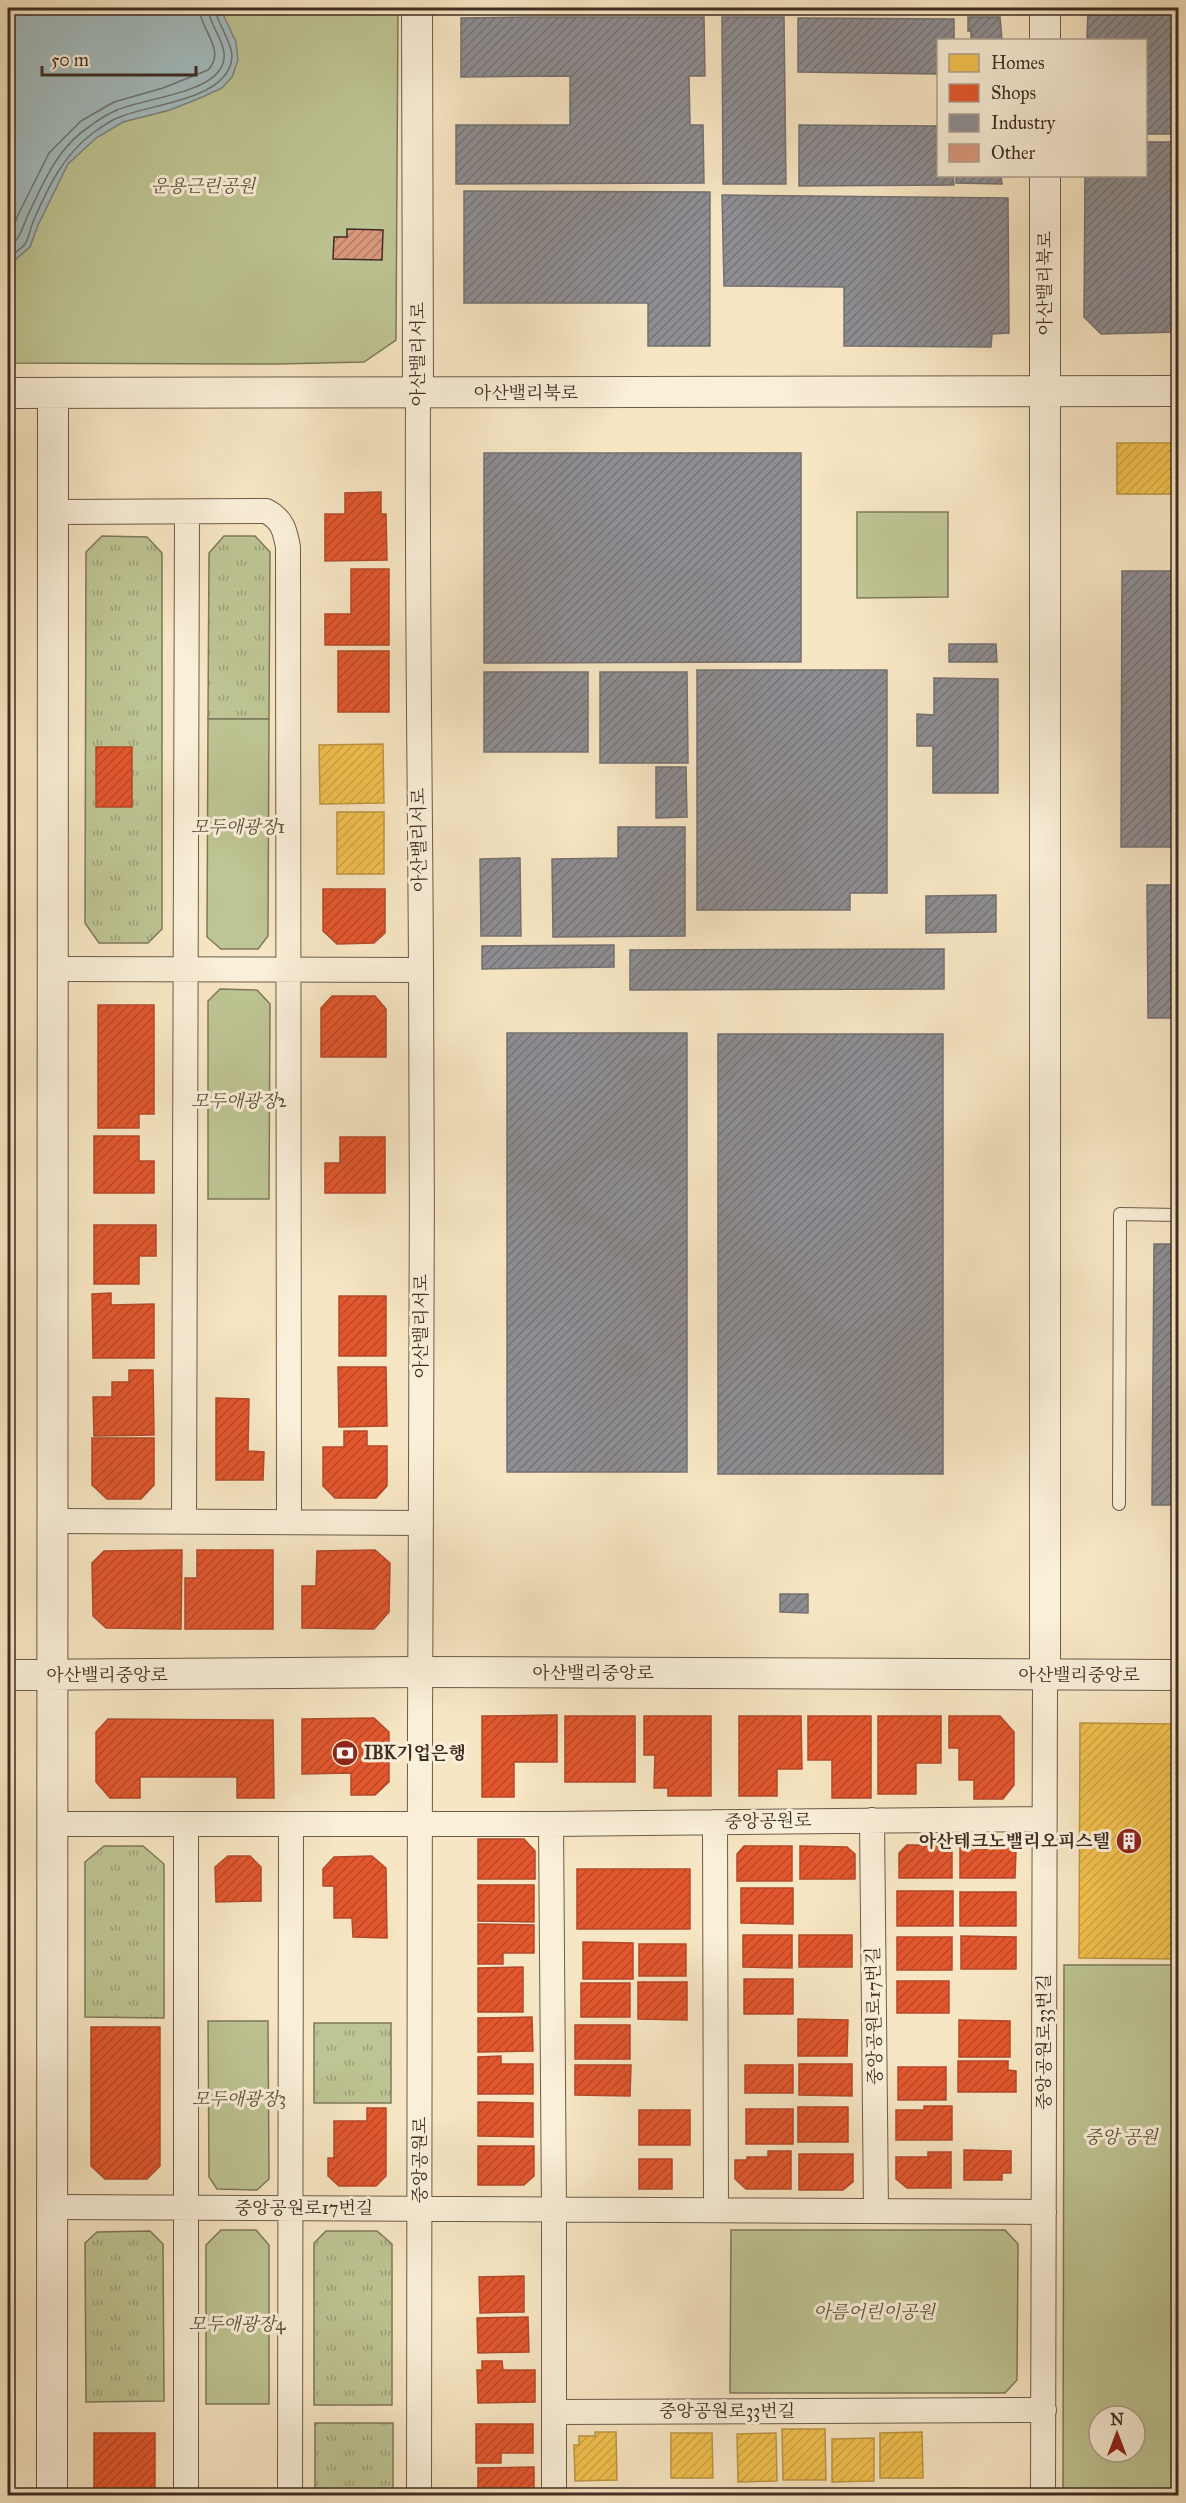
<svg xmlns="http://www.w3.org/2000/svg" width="1186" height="2503" viewBox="0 0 1186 2503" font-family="'IM FELL Great Primer','Noto Serif KR',serif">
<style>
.grass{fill:url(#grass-tufts);stroke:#7e785b;stroke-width:1.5}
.park{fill:#bec493;stroke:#7e785b;stroke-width:1.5;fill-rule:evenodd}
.water{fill:#a3bcbf;stroke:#7b8381;stroke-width:1.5}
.homes{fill:url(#homes-hatch);stroke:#bc9541;stroke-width:1.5}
.shops{fill:url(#shops-hatch);stroke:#b24a2b;stroke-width:1.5}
.industry{fill:url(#industry-hatch);stroke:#757071;stroke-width:1.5}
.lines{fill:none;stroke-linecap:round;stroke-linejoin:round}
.shore{stroke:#707471;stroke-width:1.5}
.building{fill:url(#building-hatch);stroke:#3e2d23;stroke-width:1.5}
.service-casing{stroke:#6c5b4b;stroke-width:14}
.minor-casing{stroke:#6c5b4b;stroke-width:26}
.tertiary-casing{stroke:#6c5b4b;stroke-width:32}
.service{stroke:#faefd8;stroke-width:12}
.minor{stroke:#faefd8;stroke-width:24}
.tertiary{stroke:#faefd8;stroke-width:30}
.labels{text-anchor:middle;stroke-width:6;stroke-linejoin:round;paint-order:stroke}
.park-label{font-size:18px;font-style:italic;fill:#5e533f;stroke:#faefd8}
.street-label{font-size:18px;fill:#3e2d23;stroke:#faefd8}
.poi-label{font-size:18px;font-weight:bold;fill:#3e2d23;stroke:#faefd8;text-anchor:start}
</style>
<defs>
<pattern id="grass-tufts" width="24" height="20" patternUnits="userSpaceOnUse" patternTransform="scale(1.5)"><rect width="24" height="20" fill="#bec493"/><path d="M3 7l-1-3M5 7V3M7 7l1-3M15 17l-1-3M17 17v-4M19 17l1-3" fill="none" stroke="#9ca078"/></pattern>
<pattern id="homes-hatch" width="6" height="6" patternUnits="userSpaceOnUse" patternTransform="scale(1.5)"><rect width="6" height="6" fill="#f2c14e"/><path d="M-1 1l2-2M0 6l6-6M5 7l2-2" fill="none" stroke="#d1a644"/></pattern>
<pattern id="shops-hatch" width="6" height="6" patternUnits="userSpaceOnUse" patternTransform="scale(1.5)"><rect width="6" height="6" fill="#e4572e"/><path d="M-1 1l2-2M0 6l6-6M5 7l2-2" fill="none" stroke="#ba4827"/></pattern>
<pattern id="industry-hatch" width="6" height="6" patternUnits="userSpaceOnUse" patternTransform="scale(1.5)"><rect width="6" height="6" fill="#8d8d92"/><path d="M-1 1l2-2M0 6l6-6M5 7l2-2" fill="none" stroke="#757477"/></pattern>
<pattern id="building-hatch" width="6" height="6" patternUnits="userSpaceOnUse" patternTransform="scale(1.5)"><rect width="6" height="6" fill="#da997d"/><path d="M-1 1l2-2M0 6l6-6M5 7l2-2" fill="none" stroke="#b27d66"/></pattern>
</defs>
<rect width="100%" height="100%" fill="#f7e6c3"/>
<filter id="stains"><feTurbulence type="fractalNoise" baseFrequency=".00333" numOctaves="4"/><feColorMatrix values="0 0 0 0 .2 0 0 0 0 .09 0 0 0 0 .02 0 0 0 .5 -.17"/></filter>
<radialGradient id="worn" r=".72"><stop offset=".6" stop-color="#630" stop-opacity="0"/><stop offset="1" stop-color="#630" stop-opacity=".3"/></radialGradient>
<path class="grass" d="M442,8H717V14L442,9Z
M102,536L147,537L162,553V929L148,943H99L85,923L86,552Z
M224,536H255L270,552L269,719H208L209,553Z
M104,1846H143L164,1864V2018L85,2017V1862Z
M314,2023H391V2103H314Z
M150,2231L163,2244L164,2401L86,2402L85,2243L97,2232Z
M326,2231H377L392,2244V2405H314V2243Z
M315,2423H393V2491H315Z"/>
<path class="park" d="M8,8H398L396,340L364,362L278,364L8,363Z
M857,512H948V597L857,598Z
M208,719H269L268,936L258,949H221L207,937Z
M220,989L257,990L270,1004L269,1199H208V1001Z
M1064,1965H1178V2495H1063ZM1099,2416H1135V2452H1099Z
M208,2021H268L269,2179L257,2190L217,2189L209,2177Z
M221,2230H256L269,2245V2404H206V2245Z
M731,2230H1005L1018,2244L1017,2380L1005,2393H730Z"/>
<path class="water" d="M8,8H220L236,42L238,60L232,77L222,88L200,98L170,110L123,122L96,138L68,164L38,225L30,247L8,266Z"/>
<path class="homes" d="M1117,443H1178V494H1117Z
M383,744L384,803L320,804L319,745Z
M337,812H384V874H337Z
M1080,1723L1178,1724V1959L1079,1958Z
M782,2429H825L826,2480H783Z
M595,2432H616L617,2480L575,2481L574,2445H579V2436H595Z
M922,2432L923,2478H880V2433Z
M671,2433H712L713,2478H671Z
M776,2433L777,2481L738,2482L737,2434Z
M874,2438V2481L832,2482V2439Z
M771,2488V2496H734V2489Z
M968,2488V2496H926V2489Z
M671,2489H713V2496H672Z
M784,2489H827L828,2496H784Z
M627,2491H664V2496H627Z"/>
<path class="shops" d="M381,492V514H386L387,560L325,561V514H345V493Z
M351,569H389V645H325V614H351Z
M338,651H389V712H338Z
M96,747H132V807H96Z
M323,889H385V933L374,943L337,944L323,931Z
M332,996H375L386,1009V1057H321V1008Z
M98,1005H154V1114H139V1128H98Z
M94,1136H139V1161H154V1193H94Z
M340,1137H385V1193H325V1163H340Z
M94,1225H156V1256H139V1284H94Z
M111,1293V1305L154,1304V1358H93L92,1294Z
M339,1296H386V1356H339Z
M338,1367H386L387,1426L339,1427Z
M129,1370H153L154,1435L94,1436L93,1397H112V1382H129Z
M216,1398L249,1399L248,1451L264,1452L263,1480H216Z
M344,1431H367V1446H387V1486L376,1498H335L323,1486V1447H344Z
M92,1438H154V1485L141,1499H107L92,1485Z
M173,1550H182L181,1629L106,1628L93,1616L92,1563L104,1551Z
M197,1550H273V1629H185V1578H197Z
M375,1550L390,1563L389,1612L374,1629L302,1628V1586H316L317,1551Z
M557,1715V1762H514V1797H482V1716Z
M565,1716H635V1782H565Z
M644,1716H711V1796H668V1788H654L655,1755H644Z
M739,1716H801L802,1769H777V1796H739Z
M808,1716H871V1798H832V1760H808Z
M878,1716H941V1763H916V1794H878Z
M949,1716H1000L1014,1732V1785L1003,1799H974V1780H959V1748H949Z
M374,1718L389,1732V1782L375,1795H351V1773L302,1774V1719Z
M108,1719L273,1720L274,1798H237V1777H140V1798H110L96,1782V1732Z
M478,1839H524L535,1851V1879H478Z
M960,1844H1007L1016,1851L1015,1878H960Z
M907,1845H952V1878H899V1853Z
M744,1846H792V1881H737V1854Z
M800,1846L847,1847L855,1854V1879H800Z
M228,1856H250L261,1867V1901L216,1902L215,1867Z
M372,1856L386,1868L387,1938L353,1937L352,1918H334V1886H323V1869L334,1857Z
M577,1869H690V1929H577Z
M478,1885H534V1922L478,1921Z
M741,1888H793V1924L741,1923Z
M897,1891H953V1926H897Z
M960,1892H1016V1926H960Z
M478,1924L534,1925V1953H503V1964H478Z
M743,1935H792V1968L743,1967Z
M799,1935H852V1967H799Z
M961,1936L1016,1937V1969H961Z
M897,1937H952V1970H897Z
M583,1942L633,1943V1979H583Z
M639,1944H686V1976H639Z
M523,1967V2012H478V1968Z
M744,1979H793V2014H744Z
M897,1981H949V2013H897Z
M638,1982H687V2020L638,2019Z
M581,1983H630V2017H581Z
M532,2017L533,2051L478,2052V2018Z
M798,2019L848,2020L847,2056H798Z
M959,2020L1010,2021V2057H959Z
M575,2025H630V2059H575Z
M91,2027H160V2166L147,2179H105L91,2166Z
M501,2056V2064H533V2094H478V2057Z
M958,2061H1008V2070L1016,2071V2092H958Z
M799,2064H852V2096L799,2095Z
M575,2065H631L630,2096L575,2095Z
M745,2065H793V2093H745Z
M898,2067H946V2100H898Z
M478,2102L533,2103V2137L478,2136Z
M924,2106H952V2140H896V2110H924Z
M798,2107H848V2142H798Z
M367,2108H386V2176L376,2186H339L328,2176V2158H334V2121H367Z
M746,2109H793V2144H746Z
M639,2110H690V2145H639Z
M478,2146H534V2176L524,2185H478Z
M964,2150L1011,2151V2173H1002V2180H964Z
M768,2151H791V2189H746L735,2179V2160H747V2157H768Z
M928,2152H951V2188H907L896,2179V2157H928Z
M799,2154H853V2182L843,2190H799Z
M639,2159H672V2189H639Z
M524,2276V2312L480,2313L479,2277Z
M528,2317L529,2352L478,2353L477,2318Z
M482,2361H502L503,2370H535V2402L478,2403L477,2370H482Z
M476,2424H533V2453H501V2463H476Z
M94,2433H155V2492H94Z
M534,2467V2496H478V2468Z"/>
<path class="industry" d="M719,8H944V11L719,10Z
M1088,8H1178V134H1146V40H1087Z
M526,17H704L705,76H689L690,125H703L704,183L456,184V125H570V76L461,77V18Z
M722,17H784L786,184H723Z
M968,17H1000L1002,40H971V31H968Z
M798,18L954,19V40H938V74L798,72Z
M799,125L938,126V176H953L954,185L799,186Z
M1146,142H1178V203H1174L1173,307H1178V332L1101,334L1084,317L1085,176H1146Z
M956,176H1001L1002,184L956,183Z
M464,191L710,192V346H648V303H464Z
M722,195L1008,198L1009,333L992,334L991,347L844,346V287L724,286Z
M484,453H801V662L484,663Z
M1122,571H1178V847H1121Z
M949,644H996L997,662H949Z
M697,670H887V893H850V910H697Z
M484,672H588V752H484Z
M600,672H687L688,763H600Z
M934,678L998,679V793H933V746H917V714L934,715Z
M656,767H686L687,817L656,818Z
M618,827H685V936L553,937L552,859L618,858Z
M520,858L521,936H481L480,859Z
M1147,885H1178V1018H1148Z
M996,895V932L926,933V896Z
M614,945V967L482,969V946Z
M944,949V989L630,990V950Z
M507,1033H687V1472H507Z
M718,1034H943V1474H718Z
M1154,1244H1178V1505H1152Z
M780,1594H808V1613L780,1612Z"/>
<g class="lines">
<path class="shore" d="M8,237L11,233L18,215L49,153L81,121L114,102L163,88L208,70C227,51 200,29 199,8
M8,248C22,237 21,230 28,215C44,181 58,147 90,126C98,120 108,114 117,110C143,99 202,94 219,71C235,49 209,29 208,8
M8,258C13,254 21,249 25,244C29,238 30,229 33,222C47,189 63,155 93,133C101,127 111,120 120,117C149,105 206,101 225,75C244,51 218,31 215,8"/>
</g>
<path class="building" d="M347,229L383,230L382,260L333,259L334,237H347Z"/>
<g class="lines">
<defs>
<path id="service" d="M1119,1504L1120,1214L1178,1215"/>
<path id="minor" d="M418,394C417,586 420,777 421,969C423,1221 421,1473 420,1725L419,2496
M53,512L266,511C282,519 285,530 288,547L289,1522
M54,969L421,970
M53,1521L421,1523
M184,1522L187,512
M872,1820L876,2211
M715,1822L716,2210
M54,1824H551L1044,1819
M551,1824L554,2210V2496
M186,1825V2496
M53,2207L1044,2212
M554,2412L1044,2410
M290,2496L291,1825
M1043,2496L1045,1675"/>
<path id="tertiary" d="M417,8L418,394
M1045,40V8
M8,393L1178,391
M8,1675L420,1672L1178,1675
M1045,1675V176
M52,2496L53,393"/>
</defs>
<use href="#service" class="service-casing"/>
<use href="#minor" class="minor-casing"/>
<use href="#tertiary" class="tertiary-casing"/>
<use href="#service" class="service"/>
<use href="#minor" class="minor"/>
<use href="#tertiary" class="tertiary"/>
</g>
<defs>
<symbol id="bank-disc" viewBox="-11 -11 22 22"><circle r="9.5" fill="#8f2418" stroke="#faefd8"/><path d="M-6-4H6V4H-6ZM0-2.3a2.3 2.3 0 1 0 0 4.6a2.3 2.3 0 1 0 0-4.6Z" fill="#fff"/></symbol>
<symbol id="building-disc" viewBox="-11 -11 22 22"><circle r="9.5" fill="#8f2418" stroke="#faefd8"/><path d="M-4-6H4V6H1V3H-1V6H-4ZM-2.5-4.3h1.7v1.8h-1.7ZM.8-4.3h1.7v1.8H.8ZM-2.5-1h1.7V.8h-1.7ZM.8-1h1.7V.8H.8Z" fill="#fff"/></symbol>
</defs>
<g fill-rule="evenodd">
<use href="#bank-disc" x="330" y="1738" width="30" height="30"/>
<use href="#building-disc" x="1114" y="1826" width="30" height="30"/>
</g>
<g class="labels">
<g class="park-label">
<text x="203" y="192">운용근린공원</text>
<text x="238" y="833">모두애광장1</text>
<text x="239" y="1107">모두애광장2</text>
<text x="239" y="2105">모두애광장3</text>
<text x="1121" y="2143">중앙 공원</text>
<text x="874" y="2318">아름어린이공원</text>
<text x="237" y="2330">모두애광장4</text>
</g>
<g class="street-label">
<text transform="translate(1045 283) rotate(-90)" y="6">아산밸리북로</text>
<text transform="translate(418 354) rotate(-90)" y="6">아산밸리서로</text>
<text x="526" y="399">아산밸리북로</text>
<text transform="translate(419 840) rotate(-91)" y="6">아산밸리서로</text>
<text transform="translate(421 1326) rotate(-90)" y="6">아산밸리서로</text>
<text x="593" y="1679">아산밸리중앙로</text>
<text x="107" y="1681">아산밸리중앙로</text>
<text x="1079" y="1681">아산밸리중앙로</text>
<text transform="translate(768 1821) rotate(-1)" y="6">중앙공원로</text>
<text transform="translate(874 2016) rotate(-91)" y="6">중앙공원로17번길</text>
<text transform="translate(1044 2042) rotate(-90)" y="6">중앙공원로33번길</text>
<text transform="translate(420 2160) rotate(-90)" y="6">중앙공원로</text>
<text x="304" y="2214">중앙공원로17번길</text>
<text x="727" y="2417">중앙공원로33번길</text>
</g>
<g class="poi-label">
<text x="364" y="1759">IBK기업은행</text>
<text x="1110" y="1847" text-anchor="end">아산테크노밸리오피스텔</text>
</g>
</g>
<rect width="1186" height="2503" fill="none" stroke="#f7e6c3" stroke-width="30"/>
<rect x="9" y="9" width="1168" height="2485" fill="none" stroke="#3e2d23" stroke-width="3"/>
<rect x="15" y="15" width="1156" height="2473" fill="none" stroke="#3e2d23" stroke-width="1.5"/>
<rect x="937" y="39" width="210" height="138" fill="#faefd8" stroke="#afa190" stroke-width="1.5"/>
<rect x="949" y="54" width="30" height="18" fill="#f2c14e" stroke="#afa190" stroke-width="1.5"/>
<text x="991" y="69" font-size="18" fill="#3e2d23">Homes</text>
<rect x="949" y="84" width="30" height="18" fill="#e4572e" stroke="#afa190" stroke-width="1.5"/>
<text x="991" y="99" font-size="18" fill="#3e2d23">Shops</text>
<rect x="949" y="114" width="30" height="18" fill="#8d8d92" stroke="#afa190" stroke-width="1.5"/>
<text x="991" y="129" font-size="18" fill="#3e2d23">Industry</text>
<rect x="949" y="144" width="30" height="18" fill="#da997d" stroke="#afa190" stroke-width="1.5"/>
<text x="991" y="159" font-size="18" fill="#3e2d23">Other</text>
<g transform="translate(1117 2434)"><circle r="28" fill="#faefd8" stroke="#afa190" stroke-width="1.5"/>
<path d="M0-4.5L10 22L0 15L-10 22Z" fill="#8f2418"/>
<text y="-9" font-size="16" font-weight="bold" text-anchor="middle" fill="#3e2d23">N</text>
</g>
<path d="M42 66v9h154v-9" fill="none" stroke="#3e2d23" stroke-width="3"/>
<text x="51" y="66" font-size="18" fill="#3e2d23" stroke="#faefd8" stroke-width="4.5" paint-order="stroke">50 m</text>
<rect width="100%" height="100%" filter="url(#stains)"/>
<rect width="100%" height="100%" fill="url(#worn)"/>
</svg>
